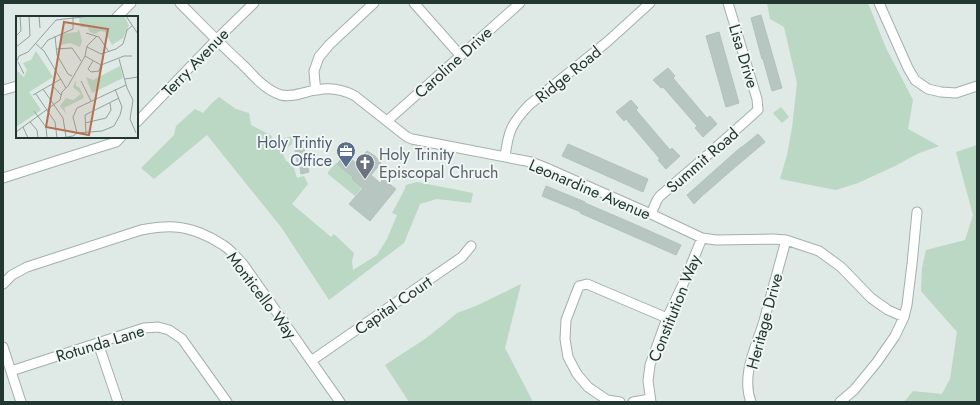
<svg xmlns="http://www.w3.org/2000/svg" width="980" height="405" viewBox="0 0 980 405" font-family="Jost,sans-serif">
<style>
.green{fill:#bad8c3}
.building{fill:#b8c6c1;stroke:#b2c2bc}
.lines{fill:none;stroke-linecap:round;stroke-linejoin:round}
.minor-casing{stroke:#a3b0ac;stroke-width:11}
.minor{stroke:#fff;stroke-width:9}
.labels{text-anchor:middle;stroke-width:4;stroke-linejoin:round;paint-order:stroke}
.street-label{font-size:16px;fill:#223732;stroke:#eff6f3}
.service-label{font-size:16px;fill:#4e5e75;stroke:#eff6f3;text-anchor:end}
.worship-label{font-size:16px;fill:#5b616d;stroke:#eff6f3;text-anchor:start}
.inset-road{fill:none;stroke:#93a29d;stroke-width:1}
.view{fill:#b47255;fill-opacity:0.15;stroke:#b47255;stroke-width:2}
.inset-edge{fill:none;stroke:#223732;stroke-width:2}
</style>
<rect width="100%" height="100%" fill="#dfe9e5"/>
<path class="green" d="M767,3H868L886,48L913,100L908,129L939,146L919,153L895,166L858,183L836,190L780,179L787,155L792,128L797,83L784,27L770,19Z
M219,97L236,109L249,113L251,125L272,136V141L293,136L292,144L282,152L286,161L293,165L297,178L304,176L308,184L292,204L331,237L334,234L354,253L352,261L353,270L377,255L387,239L397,215L392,213L404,191L406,185L417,182L473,193L471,203L437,199L420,204L404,243L329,300L281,227L207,135L154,179L141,168L174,135L176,126L195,109L203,113L212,103Z
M781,107L789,117L782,123L773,113Z
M977,145V402H904L913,391L942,394L950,379L957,332L921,291L922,268L926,250L965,240L973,215L956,152Z
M336,163L364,185L355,196L328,174V172Z
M521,284L505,348L533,402H409L385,365L425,339L444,324L457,313L476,306Z"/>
<path class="building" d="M761,15L782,88L772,91L763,59H762L751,18Z
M719,32L739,103L726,107L706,36Z
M668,68L675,76L673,78L707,118L710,116L717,124L703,137L695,128L697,126L663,87L661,88L653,80Z
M631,100L638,108L636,110L670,150L672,148L680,156L666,169L658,160L660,159L626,119L624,121L616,112Z
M758,134L765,142L733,169L702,196L694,204L687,195L741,147H742Z
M568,144L648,179L643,192L562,156Z
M304,148L309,172L301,174L300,167H298L295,150Z
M367,151L375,156L381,163L371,175L380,183L383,179L396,189L370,221L349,204L363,188L352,179L353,177L337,164L345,154L357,164Z
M546,186L585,202V203L634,224L681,245L676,255L580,213L581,212L542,196Z"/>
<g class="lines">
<defs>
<path id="minor" d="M180,3C201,24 221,45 243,65C254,76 265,90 281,95C295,98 304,91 317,90C331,87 342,89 355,96L407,137L412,139L531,162L549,169L651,214L702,238L716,240L773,239L786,240L819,251L841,267L871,298L888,310L904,317
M414,3L460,55
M879,3L908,68L915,80L928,89L941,92L956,93L977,86
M117,17L131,3
M3,90L17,86
M316,90L315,83L314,71L319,57L329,45L374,3
M387,121L520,3
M137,122L216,40L254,3
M505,157C508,132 511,124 529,105L607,42L650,3
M3,178L103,146L116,142L121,137
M651,214L657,200L660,196L703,159L758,110L757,99L728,3
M3,284L12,275L27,267L141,230C152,228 163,226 175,227C191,228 210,236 223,245C231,250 237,258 243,264L340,402
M98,343L118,402
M3,347L21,402
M311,361L462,257L471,246
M11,371L144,328L158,327L169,330L182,339L227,402
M620,402L607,400L588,387L577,374L568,357L565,339L566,320L579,286L587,284L667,318
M633,402L650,399
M651,402L648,381L650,365L667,318L684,282L702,238
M751,402C741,375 756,347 764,321C771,294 779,267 786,240
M840,402L854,390L877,362L895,336L904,317L907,305L912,264L917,212"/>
</defs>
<use href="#minor" class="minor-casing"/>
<use href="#minor" class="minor"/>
</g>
<defs>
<symbol id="office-pin" viewBox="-11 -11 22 30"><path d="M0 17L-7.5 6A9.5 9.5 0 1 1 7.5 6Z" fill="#5c6f8a" stroke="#eff6f3"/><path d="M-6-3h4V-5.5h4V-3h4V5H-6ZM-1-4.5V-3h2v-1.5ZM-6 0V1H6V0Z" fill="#fff"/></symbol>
<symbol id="church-pin" viewBox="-11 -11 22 30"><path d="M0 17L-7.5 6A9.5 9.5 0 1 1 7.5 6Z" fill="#6b7280" stroke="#eff6f3"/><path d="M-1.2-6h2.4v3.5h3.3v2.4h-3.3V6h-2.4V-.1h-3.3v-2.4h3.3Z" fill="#fff"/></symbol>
</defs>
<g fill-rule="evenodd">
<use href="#office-pin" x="335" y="140" width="22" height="30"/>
<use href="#church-pin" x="354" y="152" width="22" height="30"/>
</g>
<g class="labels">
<g class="street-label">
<text transform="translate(744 56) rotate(73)" y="6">Lisa Drive</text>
<text transform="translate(195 62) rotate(-46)" y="6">Terry Avenue</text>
<text transform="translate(453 62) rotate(-42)" y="6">Caroline Drive</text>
<text transform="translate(568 74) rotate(-39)" y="6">Ridge Road</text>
<text transform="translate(702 160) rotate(-41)" y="6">Summit Road</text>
<text transform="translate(590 189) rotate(23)" y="6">Leonardine Avenue</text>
<text transform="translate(262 295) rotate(53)" y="6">Monticello Way</text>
<text transform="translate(393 305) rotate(-35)" y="6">Capital Court</text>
<text transform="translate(674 308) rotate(-68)" y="6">Constitution Way</text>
<text transform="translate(764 321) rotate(-75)" y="6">Heritage Drive</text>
<text transform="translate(100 343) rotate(-17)" y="6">Rotunda Lane</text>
</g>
<g class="service-label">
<text x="332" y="148">Holy Trintiy<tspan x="332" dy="18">Office</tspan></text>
</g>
<g class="worship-label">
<text x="379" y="160">Holy Trinity<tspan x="379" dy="18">Episcopal Chruch</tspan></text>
</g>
</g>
<g transform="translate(16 16)">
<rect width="122" height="122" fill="#dfe9e5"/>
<path d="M80,0H108L113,9L107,22L96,29L89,16L84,15L79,18L74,16L71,11H64L63,2ZM63,13L66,25L64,31L54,27L44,29V18L61,16ZM20,35L37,61L13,76L25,94L0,111V54L8,61L11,54L7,47L15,44ZM104,50L107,62L76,77L70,61L77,64ZM60,64V70L64,72L68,82L48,92L51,99L44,90L50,82L57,84L65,78L57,71Z" fill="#bad8c3"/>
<path class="inset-road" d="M23,0L24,12M110,0L122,18M70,17L83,21L93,36M0,20L5,15L4,0M39,20L41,39L52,58L56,60M20,28L28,35L50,72M0,31L14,20L13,0M71,31L85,38L100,33L107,28L111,14L116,10M25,33L32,24L57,13V0M40,33L56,32L65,45M69,40L85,49L108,40H116M103,43L111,72L117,84L114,103L120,117M77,45L72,53L75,56L83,55L85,49M2,46L8,58M0,47L3,40L12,36L40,4L75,0M109,63L122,61M65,65L75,85M35,68L45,79M27,73L47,102L50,121M20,78L39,106L41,122M17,79L45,63M18,95L30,111L31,122M14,106L21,114L22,122M69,107L90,102L95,94L94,87M7,111L12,122M0,116L44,84L46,76L52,70L69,40L71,30L81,20M61,117L57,101L61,92L110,69M61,117L86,115L98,110L104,99L106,91L99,73M70,117L69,99L103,82M45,122L57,120L61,117"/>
<path class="view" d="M48,6L92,13L73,119L30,111Z"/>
<rect width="122" height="122" class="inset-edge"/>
</g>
<rect width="980" height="405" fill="none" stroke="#223732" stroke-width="8"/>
</svg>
